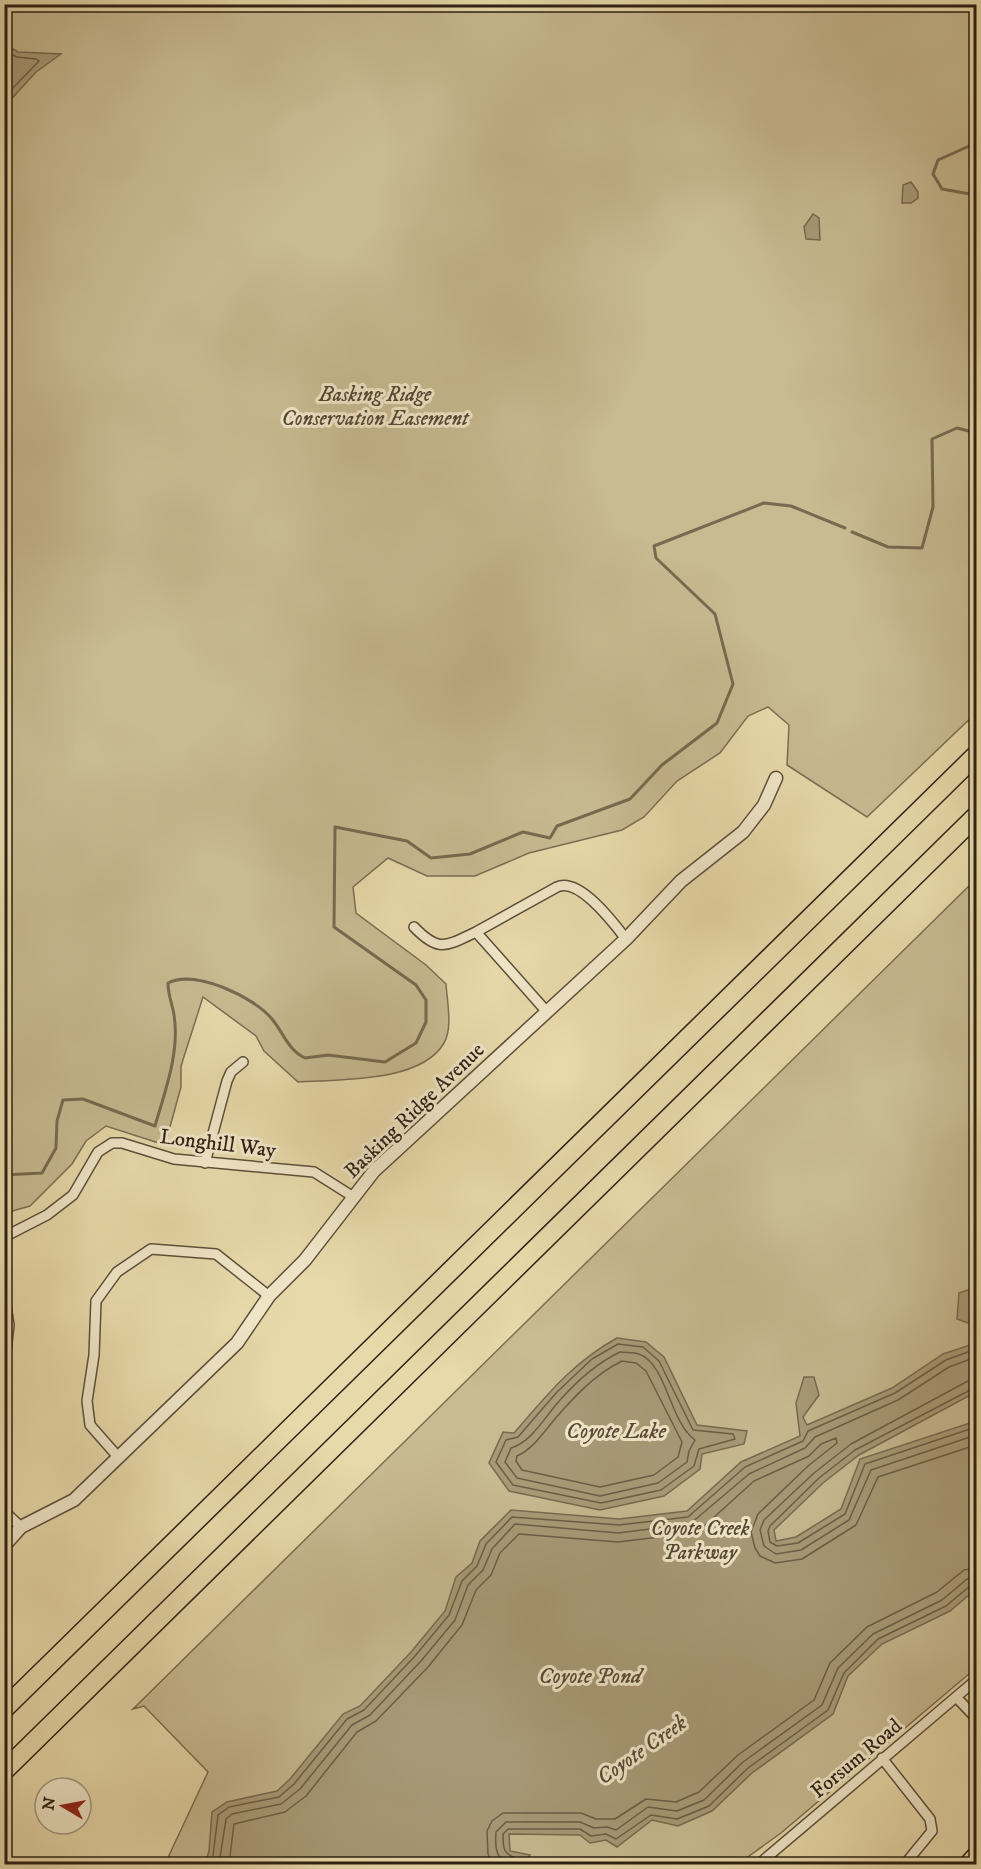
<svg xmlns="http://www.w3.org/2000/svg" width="981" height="1869" viewBox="0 0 981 1869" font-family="'IM FELL DW Pica',serif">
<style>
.green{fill:#c8ba91;stroke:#7a6e53;stroke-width:1.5}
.water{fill:#a89a77;stroke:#776a50;stroke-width:1.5}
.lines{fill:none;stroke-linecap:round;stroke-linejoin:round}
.shore{stroke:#6a5e46;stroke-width:1.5}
.stream{stroke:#776a50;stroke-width:3}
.minor-casing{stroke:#5c4f3a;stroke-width:12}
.tertiary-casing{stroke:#5c4f3a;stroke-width:15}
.primary-casing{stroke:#2d2115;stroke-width:18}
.motorway-casing{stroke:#2d2115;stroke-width:21}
.minor{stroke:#f0e6c8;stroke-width:9}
.tertiary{stroke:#f0e6c8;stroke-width:12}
.primary{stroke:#e8d9aa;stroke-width:15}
.motorway{stroke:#e8d9aa;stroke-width:18}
.labels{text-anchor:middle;stroke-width:6;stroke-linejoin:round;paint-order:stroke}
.park-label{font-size:21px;font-style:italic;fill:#544734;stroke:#f0e6c8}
.street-label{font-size:21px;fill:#2d2115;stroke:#f0e6c8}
.water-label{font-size:22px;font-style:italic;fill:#584b37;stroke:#f0e6c8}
</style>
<rect width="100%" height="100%" fill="#e8d9aa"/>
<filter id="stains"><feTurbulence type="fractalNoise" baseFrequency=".00333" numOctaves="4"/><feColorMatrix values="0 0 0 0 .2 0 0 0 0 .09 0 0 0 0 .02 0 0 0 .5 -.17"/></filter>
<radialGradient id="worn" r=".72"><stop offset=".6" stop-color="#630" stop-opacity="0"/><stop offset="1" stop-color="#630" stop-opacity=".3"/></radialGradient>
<path class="green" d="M867,4L873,7L878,4L970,5L976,24V713L867,817L787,765L789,725L768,707L748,716L720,753L677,781L644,817L622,830L529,853L475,876H427L388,858L353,887L356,913L426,965L446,984C447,1001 453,1028 444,1043C421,1083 339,1079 298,1082L264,1051L256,1036L203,997L181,1066V1087L165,1145L106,1126L86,1141L72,1164L30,1206L5,1213V5Z
M976,879V1668L781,1833L738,1864H165L208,1772L144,1706L133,1709Z"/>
<path class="water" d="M5,44L18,52L61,54L36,72L5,106Z
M911,182L918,192V198L911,203H902L903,185Z
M813,214L819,218L820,240L806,239L804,227Z
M976,1287V1326L957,1319L959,1293Z
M617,1338L646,1342L664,1357L697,1425L747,1431L744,1444L702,1454L700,1469L664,1496L600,1510L509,1491L489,1463L503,1432L514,1433C547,1395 572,1363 617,1338Z
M976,1343V1392L859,1455L823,1483L774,1530L776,1541L796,1537L841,1509L860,1459L976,1421V1589L950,1611L882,1644L848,1676L833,1714L752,1773L712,1811L678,1826L652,1820L617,1847L606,1840L590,1843L580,1835L509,1834L510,1851L530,1855L523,1864H205L209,1851L212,1812L227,1802L277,1791L290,1779L343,1714L360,1706L411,1652L445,1611L456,1577L472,1563L480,1541L511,1510L619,1519L687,1511L741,1462L800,1436L796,1403L804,1377H814L819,1395L803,1417L807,1425L892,1388L943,1354Z"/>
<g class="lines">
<path class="shore" d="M4,51L17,57L36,59L39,61L4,97
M618,1344L643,1347L659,1361L693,1430L733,1434L735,1439L699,1449L694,1466L661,1490L601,1503L513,1485L496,1462L506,1440L518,1437L557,1392L592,1359Z
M620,1352C626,1353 633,1352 639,1354C667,1364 670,1423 695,1440L689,1451L687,1462L658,1483L600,1496L517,1478L505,1462L511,1448C532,1442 546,1415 561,1399C578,1380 597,1363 620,1352Z
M622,1361L636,1363L646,1371L682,1442L678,1457L654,1475L600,1487L522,1470L516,1461L517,1456C533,1449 543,1433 554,1420C573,1398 595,1374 622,1361Z
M976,1379L968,1381L851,1444L814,1473L764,1520L760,1530L764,1546L776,1554L801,1550L849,1520L871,1470L976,1435
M976,1387L855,1450L819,1478L770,1526L768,1531L770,1542L777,1546L798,1543L845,1514L865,1464L976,1427
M212,1864L218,1815L229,1807L279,1797L294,1784L347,1719L364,1710L415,1656L449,1615L462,1581L477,1566L486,1544L512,1517L619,1525L688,1517L745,1467L803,1441L808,1431L895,1393L946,1360L976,1349
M219,1864L226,1819L232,1814L281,1804L300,1789L352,1725L370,1715L421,1661L455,1620L468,1585L483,1570L492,1549L515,1524L618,1533L690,1524L749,1474L805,1448L815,1437L898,1400L949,1367L976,1357
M229,1864L234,1824L285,1812L306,1796L357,1732L376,1721L428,1667L462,1625L476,1590L491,1575L500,1553L519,1534L618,1542L693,1533L702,1528L754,1481L809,1456L821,1444L836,1438L837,1443L808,1466L758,1514L751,1532L755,1548L760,1556L775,1563L802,1559L856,1525L878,1477L976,1445
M492,1864L488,1854L487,1831L492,1821L503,1813H581L596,1819H615L646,1799L676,1802L699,1792L738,1755L814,1700L830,1663L867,1627L937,1592L964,1570L976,1568
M510,1864C495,1860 495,1846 496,1832L506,1822H580L594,1828L607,1827L616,1830L648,1807L677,1811L704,1800L743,1762L822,1705L838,1668L873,1634L942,1600L967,1579L976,1577
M519,1864L518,1859C503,1854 503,1849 503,1834L508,1829H580L591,1836L606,1834L616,1839L651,1815L677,1819L709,1806L748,1768L828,1710L844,1673L878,1639L946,1606L970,1586L976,1585"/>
<path class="stream" d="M976,143L938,160L933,174L942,189L976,195
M852,532L888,547L922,548L933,507L932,439L957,428L976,433
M4,1175L42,1173L56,1148L57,1121L63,1100L83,1099L155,1126C165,1091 180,1052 174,1015C172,1003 168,995 168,983C195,969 254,997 272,1019C283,1032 288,1050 305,1058L328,1055L385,1062L416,1043L426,1022V1000L416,985L334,927L335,827L407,841L431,858L470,854L523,832L550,838L557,826L630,799L662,765L717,723L733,684L715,614L656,558L654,546L764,503L791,506L845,528"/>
<defs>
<path id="minor" d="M414,927C439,953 446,946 476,932
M547,1012L476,932L557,887C579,877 613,922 626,939
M205,1163L227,1081L231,1072L243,1062
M4,1237L47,1215L73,1195L98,1152L112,1143H122L174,1159L314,1172L352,1196
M4,1294L9,1325L4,1368
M119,1458L90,1425L87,1401L94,1355L96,1301L117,1272L151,1249L216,1254L269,1296
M4,1511L21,1527
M956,1697L976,1718
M882,1758L930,1819L932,1831L905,1864
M759,1864L976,1680"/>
<path id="tertiary" d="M4,1546L21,1527L74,1500L237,1343L269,1296L305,1260L374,1171L626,939L681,881L743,832L764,805L776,778"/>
<path id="primary" d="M967,1864L976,1854"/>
<path id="motorway" d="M4,1709L976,755
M4,1771L976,816"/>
</defs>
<use href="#minor" class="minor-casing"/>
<use href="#tertiary" class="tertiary-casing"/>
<use href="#primary" class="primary-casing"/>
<use href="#motorway" class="motorway-casing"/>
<use href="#minor" class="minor"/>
<use href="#tertiary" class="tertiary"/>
<use href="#primary" class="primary"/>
<use href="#motorway" class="motorway"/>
</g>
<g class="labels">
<g class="park-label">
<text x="375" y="401">Basking Ridge<tspan x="375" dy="24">Conservation Easement</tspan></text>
<text x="700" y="1535">Coyote Creek<tspan x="700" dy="24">Parkway</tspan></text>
</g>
<g class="street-label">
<text transform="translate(414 1110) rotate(-44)" y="7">Basking Ridge Avenue</text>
<text transform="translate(218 1143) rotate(7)" y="7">Longhill Way</text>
<text transform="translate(856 1758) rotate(-40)" y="7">Forsum Road</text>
</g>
<g class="water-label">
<text x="616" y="1438">Coyote Lake</text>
<text x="590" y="1683">Coyote Pond</text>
<text transform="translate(641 1749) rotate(-35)" y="8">Coyote Creek</text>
</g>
</g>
<rect width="981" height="1869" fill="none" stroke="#e8d9aa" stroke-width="24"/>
<rect x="6" y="6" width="969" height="1857" fill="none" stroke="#2d2115" stroke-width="3"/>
<rect x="12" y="12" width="957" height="1845" fill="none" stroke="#2d2115" stroke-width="1.5"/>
<g transform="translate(63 1806) rotate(280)"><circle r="28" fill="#f0e6c8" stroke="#a29780" stroke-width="1.5"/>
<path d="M0-4.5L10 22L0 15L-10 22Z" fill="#8f2418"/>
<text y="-9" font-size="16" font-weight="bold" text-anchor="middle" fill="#2d2115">N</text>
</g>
<rect width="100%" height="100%" filter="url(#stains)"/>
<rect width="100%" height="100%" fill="url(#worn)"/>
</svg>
